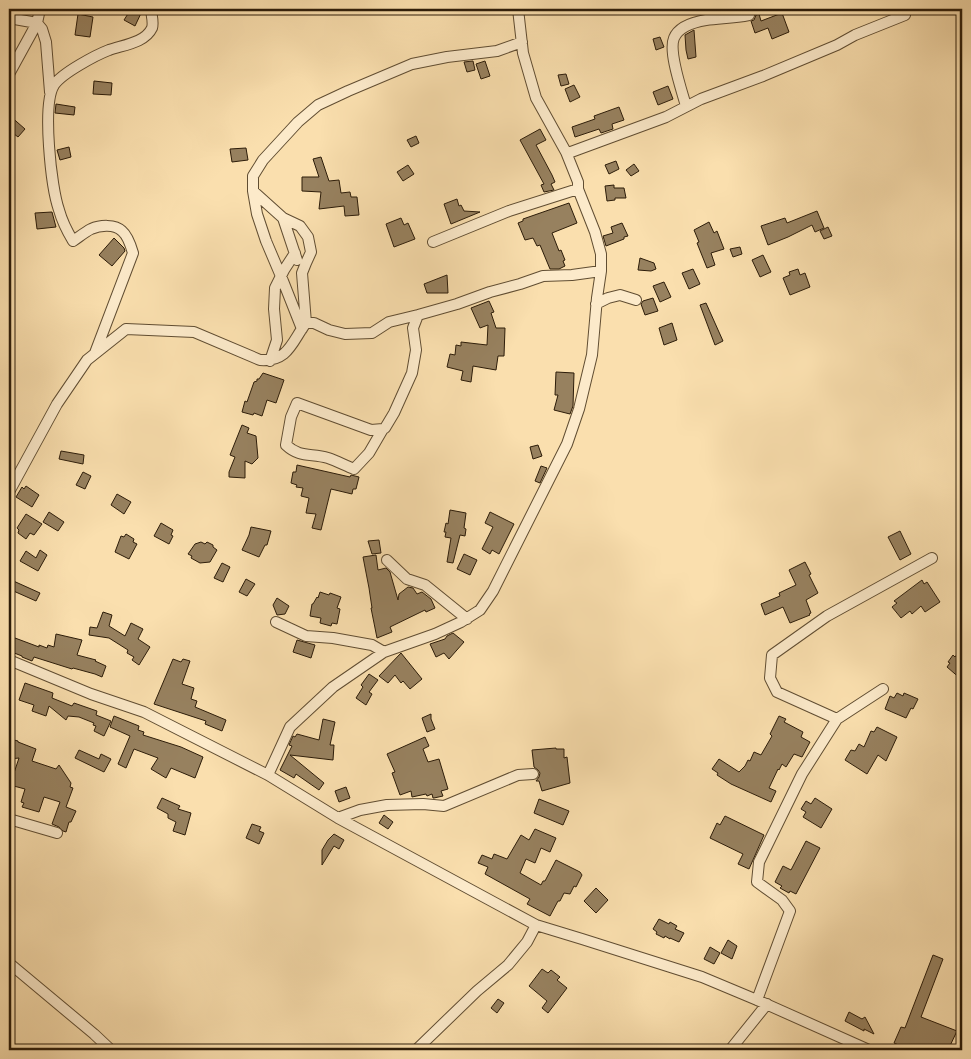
<svg xmlns="http://www.w3.org/2000/svg" width="971" height="1059" viewBox="0 0 971 1059" font-family="'IM FELL Double Pica',serif">
<style>
.building{fill:#97815f;stroke:#2c1c09}
.lines{fill:none;stroke-linecap:round;stroke-linejoin:round}
.minor-casing{stroke:#604d32;stroke-width:12}
.path{stroke:#2c1c09;stroke-width:2;stroke-dasharray:1 2.5;stroke-linecap:butt}
.minor{stroke:#fceaca;stroke-width:10}
</style>
<rect width="100%" height="100%" fill="#fadfae"/>
<filter id="stains"><feTurbulence type="fractalNoise" baseFrequency=".004" numOctaves="4"/><feColorMatrix values="0 0 0 0 .2 0 0 0 0 .09 0 0 0 0 .02 0 0 0 .5 -.17"/></filter>
<radialGradient id="worn" r=".72"><stop offset=".6" stop-color="#630" stop-opacity="0"/><stop offset="1" stop-color="#630" stop-opacity=".3"/></radialGradient>
<path class="building" d="M131,9H143L135,26L124,20Z
M782,13L789,32L772,39L768,28L755,33L751,21L754,20L756,15L759,14L761,21Z
M78,14L93,17L90,37L75,35Z
M694,30L696,57L688,59L686,50L685,35Z
M660,37L664,47L656,50L653,39Z
M473,61L475,70L467,72L464,62Z
M485,61L490,76L481,79L476,64Z
M566,74L569,84L561,86L558,75Z
M94,81L112,83L111,95L93,94Z
M574,85L580,97L570,102L565,89Z
M668,86L673,99L658,105L653,92Z
M56,104L75,107L74,115L55,113Z
M619,107L624,120L612,124L613,129L601,133L599,129L575,137L572,127L595,119L594,116Z
M9,115L25,129L18,137L9,130Z
M540,129L546,140L536,145L552,175L555,182L551,184L554,190L544,192L541,185L544,184L520,140Z
M416,136L419,143L411,147L407,140Z
M69,147L71,157L60,160L57,150Z
M246,148L248,160L232,162L230,149Z
M321,157L329,181L339,180L341,193L350,192L351,197H357L359,215L345,216L344,206L319,209L321,192L302,191V177H319L313,159Z
M616,161L619,169L609,174L605,165Z
M634,164L639,171L631,176L626,170Z
M408,165L414,174L403,181L397,172Z
M614,185V188H624L626,198H615V200L607,201L605,186Z
M457,199L459,206L461,205L464,211L480,212L451,224L444,204Z
M569,203L577,223L552,233L559,251L561,250L565,260L563,261L565,266L559,269H550L540,245L537,246L533,238L525,240L518,223L523,221V219Z
M817,211L824,228L815,232L812,225L788,237L768,245L761,226L785,218L787,223Z
M52,212L56,227L37,229L35,213Z
M401,218L404,225L408,223L415,239L394,247L386,224Z
M709,222L714,233L717,231L724,249L711,253L715,265L707,268L697,243L699,242L694,230Z
M622,223L628,236L624,237V239L606,246L603,236L613,233L611,227Z
M828,227L832,236L824,239L820,231Z
M114,238L124,248L125,251L112,266L99,255Z
M740,247L742,254L733,257L730,249Z
M763,255L771,272L760,277L752,260Z
M640,258L654,263L656,269L651,271L638,270Z
M693,269L700,284L689,289L682,273Z
M798,269L800,275L805,273L810,287L790,295L783,278L790,275L789,272Z
M447,275L448,293H427L424,284Z
M664,282L671,297L660,302L653,286Z
M653,298L658,311L645,315L641,304L643,301Z
M489,301L494,312L491,313L496,328H505L504,356H498L496,370L473,366L471,382L461,380L463,371L447,367L450,354L455,355L456,345L461,346V342L487,345L488,325L480,328L471,308Z
M706,303L723,341L715,345L700,305Z
M672,323L677,340L664,345L659,328Z
M556,372L574,373L573,406L570,414L554,410L558,395H555Z
M263,373L284,380L276,403L267,400L262,416L254,413L253,415L242,412L245,401L247,402L254,382L257,381V379H259Z
M242,425L249,428L247,433L256,436L258,458L252,464L245,461V478L229,477V472L235,457L230,455Z
M538,445L542,456L533,459L530,447Z
M61,451L84,455L83,464L59,459Z
M297,465L350,477L351,475L359,477L356,489H353L352,494L331,489L321,530L312,528L316,514L306,513L309,498L301,496L303,488L296,487L297,485L291,483L293,472H296Z
M541,466L547,468L540,483L535,481Z
M83,472L91,476L85,489L76,485Z
M26,486L39,495L32,507L16,497L22,487L24,489Z
M117,494L131,502L124,514L111,505Z
M450,510L466,513L464,528L466,529L465,536L460,535L453,563L447,562L451,538L445,537L446,532H444L446,523L448,524Z
M49,512L64,522L58,531L43,522Z
M490,512L514,524L499,554L492,550L490,554L482,549L493,527L485,523Z
M26,514L42,524L34,535L30,533L26,539L18,533L19,530L17,528Z
M161,523L173,530L171,535L173,536L169,544L154,536Z
M251,527L271,531L267,545H265L259,557L242,550L249,535Z
M900,531L911,554L900,560L888,537Z
M126,534L134,539L133,542L137,544L129,559L115,552L121,536L124,537Z
M379,540L381,553L372,554L368,541Z
M201,542L205,544L207,542L213,545V547L217,550L210,562L200,563L191,558L192,556L188,554L195,544Z
M40,550L47,555L38,571L20,561L26,551L36,558Z
M464,554L477,560L470,575L457,569Z
M376,555L378,570L386,568L390,572L398,600L399,594L408,587L413,588L417,594L422,592L431,599L435,608L426,612L425,610L390,627L392,632L377,638L371,608H372L369,588L363,557Z
M805,562L811,574L809,575L818,593L806,600L811,613L809,614L810,615L790,623L783,607L765,615L761,604L780,596L779,593L796,585L789,570Z
M222,563L230,567L223,582L214,578Z
M9,579L40,593L36,601L9,589Z
M246,579L255,584L247,596L239,592Z
M922,580L924,584L927,582L940,602L925,612L921,606L912,614L910,611L901,618L892,607L897,603L894,601Z
M320,592L329,595L330,593L341,597L337,608L340,609L337,624L332,623L331,626L320,623L321,618L310,616L312,604H313L317,597L318,598Z
M277,598L289,606L285,614L277,615L273,605Z
M103,612L112,615L109,626L125,636L131,623L143,629L138,639L150,647L139,665L132,660L134,657L127,653L128,650L109,638L89,635L90,627L97,628Z
M453,633L464,642L449,659L444,653L436,657L430,644L445,639L447,636Z
M56,634L82,640L77,655L96,660L95,661L106,666L102,677L95,674L73,668L72,669L34,657L32,661L22,657V656L9,651V637L14,640L15,638L39,647V645L47,648L48,645L54,647Z
M297,640L315,645L311,658L293,652Z
M962,648V680L947,667L950,663L948,662L953,655L955,657Z
M401,653L422,679L410,689L403,681L401,683L395,675L388,683L379,676Z
M173,659L181,662L183,659L190,661L182,684L194,688L191,699L197,701L195,707L226,720L222,731L205,724L206,721L154,704Z
M369,674L378,680L369,692L372,694L366,705L356,698L363,687L361,685Z
M25,683L53,693L52,698L72,706L74,703L97,711L96,715L111,721L104,736L94,731L96,726L93,725L94,723L79,717L68,716L66,720L49,706L46,716L32,711L34,705L19,700Z
M897,693L903,696L904,693L918,699L913,709L911,708L906,718L885,709L890,696L894,698Z
M431,714V719L435,729L427,732L422,718Z
M114,716L139,726L138,730L144,732L143,735L181,747L203,757L195,778L171,768L166,778L151,769L158,758L134,749L126,768L118,764L130,736L110,727Z
M779,716L786,719L784,722L803,732L801,737L810,742L802,757L794,754L786,767L782,764L779,770L778,769L769,788L776,791L771,802L731,784L717,775L718,773L712,769L719,759L739,772L745,766L748,760L750,761L754,752L761,755L772,736L770,734Z
M323,719L335,722L330,745H334L333,760L290,755L324,783L319,790L296,774L294,778L280,770L292,746L289,745L293,736L295,737L297,734L319,740Z
M877,727L897,737L886,761L878,755L867,774L845,760L851,750L855,751L859,744L864,747L871,731L874,732Z
M425,737L429,746L423,749L428,762L439,759L448,789L441,791L443,796L434,798H433L432,794L427,796L426,794L412,797L411,791L400,795L392,773L395,772L387,754Z
M10,739L18,741V742L36,749L32,761L56,769L59,765L71,783L70,787L73,788L66,807L76,811L71,822H69L66,832L63,831L59,827L52,824L60,802L44,797L39,812L22,807L24,803L21,802L25,789L10,785L19,758L9,759Z
M556,748V749H564V758L567,757L570,783L542,791L539,781H536L539,777L540,773L538,770L534,767L532,750Z
M79,750L99,759L101,754L111,759L104,772L75,758Z
M346,787L350,798L339,802L335,791Z
M162,798L180,806L178,809L191,813L185,835L173,831L176,822L168,818V814L157,808Z
M815,798L832,809L821,828L803,817L806,812L801,809L806,801L811,804Z
M539,799L569,811L563,825L534,813Z
M384,815L393,822L388,829L379,823Z
M725,816L764,835L749,869L738,864L743,854L710,838L717,823L720,825Z
M252,824L261,827L259,831L264,833L259,844L246,838Z
M535,829L556,838L550,852L541,848L535,863L526,859L520,873L541,885L543,881H545L556,860L580,872L582,875L576,887L574,886L570,894L564,893L560,901H558L550,916L527,904L530,899L485,874L488,867L478,863L482,855L492,859L494,854L507,859L521,835L529,840Z
M334,834L344,840L339,849L334,846L322,865V850L328,840Z
M806,841L820,848L796,894L790,891L789,893L780,888L782,886L775,882L783,866L791,870Z
M596,888L608,900L596,913L584,901Z
M659,919L669,924L670,922L677,926L675,929L684,933L679,942L670,938V939L665,936L664,938L656,934L657,932L653,929Z
M728,940L737,946L732,959L721,953Z
M710,947L720,953L714,964L704,959Z
M933,955L943,959L921,1017L957,1031L948,1050H910L894,1043L901,1027L905,1028Z
M542,969L548,973L551,970L560,977L557,980L567,988L548,1013L542,1008L547,1001L529,986Z
M498,999L504,1003L497,1013L491,1008Z
M849,1012L862,1019L865,1017L874,1034L864,1029V1031L845,1021Z"/>
<g class="lines">
<defs>
<path id="minor" d="M9,18L37,23L42,29L46,42L50,92
M9,74L37,23L40,9
M686,106C682,91 668,52 674,38C679,26 694,22 706,20C720,18 734,18 749,15
M566,152H571L666,117L701,99L763,76L837,45L855,35L905,15
M253,191L283,218L300,226L308,237L311,252L306,263L302,273L306,323
M283,218L297,260
M433,242L509,211L578,189
M596,304L608,298L620,295L636,300
M302,329L283,281L266,241L257,214L253,191V176L263,160L298,122L318,105L348,91L412,64L447,57L497,51L522,42
M95,353L133,253C131,246 128,236 122,231C115,224 100,225 91,229C85,232 79,237 73,241C67,231 62,221 59,210C51,187 42,104 54,85C62,73 96,55 109,50C123,45 145,43 152,28C154,22 151,14 151,9
M270,361L277,340L274,309L275,288L284,270L295,253
M383,429L369,453L354,469C346,466 337,461 328,458C311,453 300,458 286,445L291,417L297,403L371,430L383,429L385,428L394,413L412,373L416,350L413,328L418,315
M9,492L57,404L87,360L126,329L194,332L260,360C289,362 292,341 306,323H314L329,330L345,334L372,333L389,322L418,315L457,304L490,292L520,284L543,276L572,275L601,271
M387,560L407,579L425,585L467,619
M276,622L306,636L333,638L372,645L384,652
M9,660L91,694L144,712L268,775L338,818L536,925L582,939L702,977L757,1000L869,1050
M837,719L777,692L770,678L772,655L827,616L932,558
M268,775L290,727L333,687L384,652L435,634L461,622L480,610L493,591L567,444L579,409L592,355L597,298L601,271V254L595,232L578,189V182L566,152L536,98L523,53L518,9
M338,818L360,810L387,805L423,804L444,806L518,775L533,774
M9,819L57,833
M9,963L94,1034L111,1050
M757,1000L790,911L782,900L757,882L759,862L802,774L837,719L883,689
M416,1050L477,991L508,965L527,942L536,925
M730,1050L767,1004"/>
</defs>
<use href="#minor" class="minor-casing"/>
<path class="path" d="M958,1050L962,1041"/>
<use href="#minor" class="minor"/>
</g>
<rect width="971" height="1059" fill="none" stroke="#fadfae" stroke-width="30"/>
<rect x="10" y="10" width="951" height="1039" fill="none" stroke="#2c1c09" stroke-width="2.5"/>
<rect x="15" y="15" width="941" height="1029" fill="none" stroke="#2c1c09"/>
<rect width="100%" height="100%" filter="url(#stains)"/>
<rect width="100%" height="100%" fill="url(#worn)"/>
</svg>
